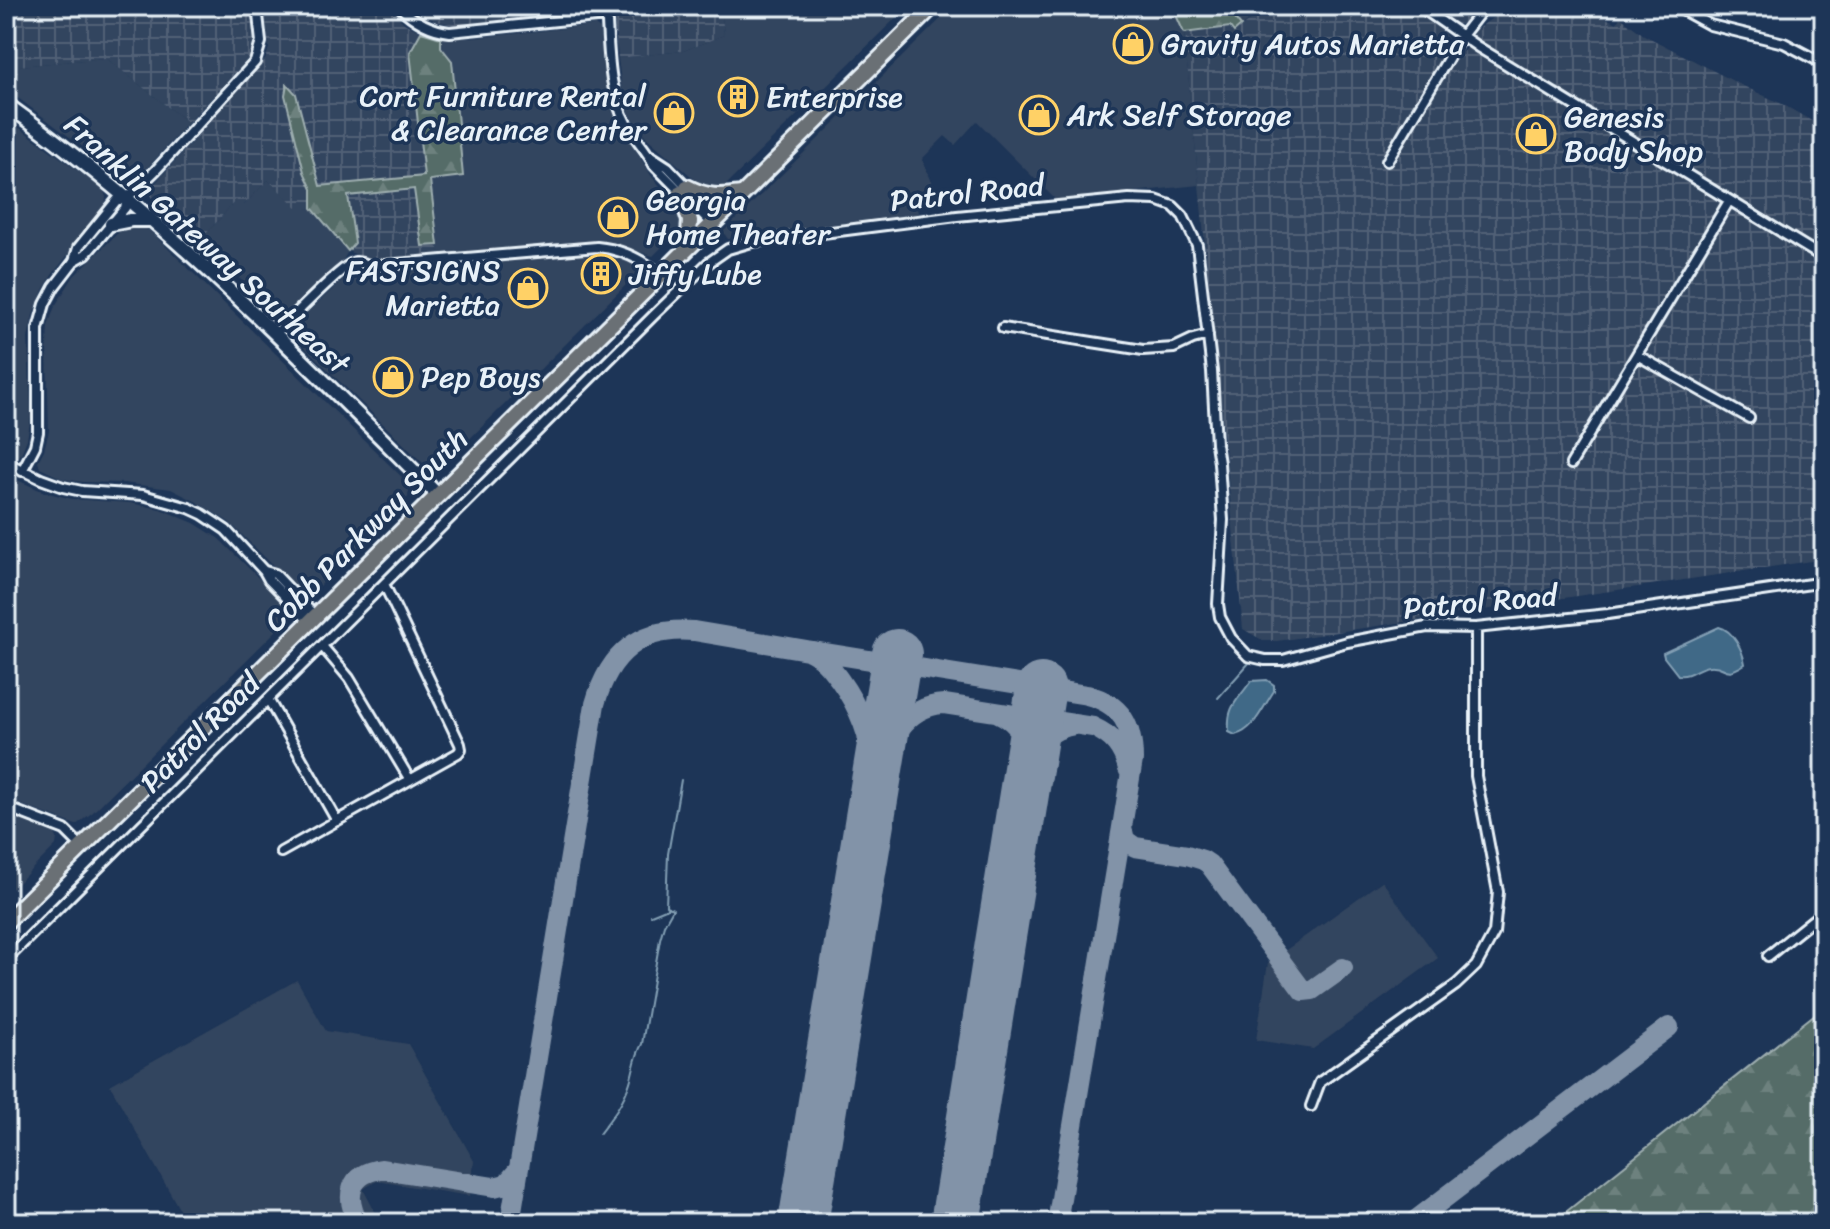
<svg xmlns="http://www.w3.org/2000/svg" width="1830" height="1229" viewBox="0 0 1830 1229" font-family="Sriracha,sans-serif">
<style>
.built{fill:#33455e}
.industrial{fill:url(#industrial-grid)}
.forest{fill:url(#forest-firs);stroke:#9eaeb0;stroke-width:2}
.water{fill:#406987;stroke:#839fb4;stroke-width:2}
.lines{fill:none;stroke-linecap:round;stroke-linejoin:round}
.stream{stroke:#839fb4;stroke-width:2}
.taxiway{stroke:#8293a8;stroke-width:20}
.runway{stroke:#8293a8;stroke-width:50}
.street-casing{stroke:#e8f1f8;stroke-width:14}
.secondary-casing{stroke:#e8f1f8;stroke-width:18}
.primary-casing{stroke:#e8f1f8;stroke-width:20}
.street{stroke:#1d3557;stroke-width:8}
.secondary{stroke:#1d3557;stroke-width:12}
.primary{stroke:#6b6f75;stroke-width:14}
.labels{text-anchor:middle;stroke-width:7;stroke-linejoin:round;paint-order:stroke}
.poi-label{font-size:30px;fill:#e8f1f8;stroke:#1d3557;text-anchor:start}
.street-label{font-size:30px;fill:#e8f1f8;stroke:#1d3557}
</style>
<defs>
<pattern id="industrial-grid" width="8" height="8" patternUnits="userSpaceOnUse" patternTransform="scale(2)"><rect width="8" height="8" fill="#33455e"/><path d="M0 4h8M4 0v8" fill="none" stroke="#516076"/></pattern>
<pattern id="forest-firs" width="22" height="20" patternUnits="userSpaceOnUse" patternTransform="scale(2)"><rect width="22" height="20" fill="#556c68"/><path d="M5 1l3.5 6h-7zM16 11l3.5 6h-7z" fill="#6d817e"/></pattern>
</defs>
<rect width="100%" height="100%" fill="#1d3557"/>
<filter id="ink" filterUnits="userSpaceOnUse"><feTurbulence type="fractalNoise" baseFrequency=".0125" numOctaves="2"/><feDisplacementMap in="SourceGraphic" scale="16" xChannelSelector="R" yChannelSelector="G"/><feConvolveMatrix kernelMatrix="1 2 1 2 8 2 1 2 1" color-interpolation-filters="sRGB"/></filter>
<g filter="url(#ink)">
<path class="built" d="M721,6H908L724,187L715,190L706,189L647,138L635,123L623,100L618,58L683,51L724,35Z
M954,6H1172L1184,33L1199,185L1056,200L977,121L955,145L945,136L922,159L932,182L922,194L917,216L728,239L723,232Z
M1230,6H1270L1241,26L1231,14Z
M595,25L600,29L606,82L611,109L652,177L681,209L684,218L682,227L653,256L611,243L596,242L440,257L430,180L463,176L452,61L441,47V38H472Z
M106,58L188,123L135,181H128L14,95L19,66Z
M6,118L103,189L106,197L105,208L52,275L43,290L33,315L28,338L31,417L27,439L21,454L16,457L6,454Z
M268,180L300,209L312,208L348,251L341,264L288,315L279,316L200,241L237,199L244,205Z
M138,227L149,230L410,485L408,497L310,596L302,594L229,522L195,501L171,489L124,483L83,482L63,479L40,468L38,461L44,450L49,431L47,345L48,326L55,306L74,276L120,231Z
M590,253H604L638,266L640,271L445,463L439,466L432,468L426,466L292,335V327L352,271L358,270L363,273L378,274Z
M6,475L44,492L72,499L130,503L160,509L194,523L218,538L290,609L289,618L93,812L76,825L6,799Z
M6,813L54,832L57,838L56,845L6,895Z
M1382,881L1438,958L1313,1049L1256,1040L1268,963Z
M297,980L326,1031L408,1044L474,1161L470,1196L377,1181L363,1189L381,1223H187L110,1085Z"/>
<path class="industrial" d="M6,6H251L255,47L251,56L188,123L106,58L19,66L14,95L6,88Z
M264,6H389L404,23L421,32L410,52L425,176L320,186L296,94L285,95L304,172L312,189V208L300,210L268,180L243,206L236,200L200,241L151,197V188L265,60L269,48Z
M410,6H721L724,35L683,51L618,58L613,8L454,25L436,21L419,13Z
M1270,6H1409L1442,31L1447,37L1448,45L1461,52L1466,50L1474,31L1510,6H1579L1617,23L1620,17L1644,35L1741,85L1782,104L1824,128V559L1277,641H1264L1243,629L1184,33L1230,27L1234,32Z
M1432,6H1478L1464,23L1457,24Z
M415,188L422,246L438,245L440,257L378,262L367,260L348,251L355,243L348,196Z"/>
<path class="forest" d="M1172,6H1230L1231,14L1241,26L1234,32L1230,27L1184,33Z
M421,32L441,38V47L452,61L463,176L430,180L438,245L422,246L414,189L348,196L355,243L348,251L312,208V189L304,172L285,95L287,84L296,94L320,186L424,176L410,52Z
M1820,1010L1824,1020V1223H1552Z"/>
<path class="water" d="M1719,627C1733,630 1743,651 1745,664C1722,679 1728,664 1709,666C1697,667 1691,677 1678,675L1664,657L1663,653Z
M1267,680L1274,685V691C1263,707 1254,731 1235,735L1229,732C1227,705 1237,702 1251,681Z"/>
<g class="lines">
<path class="stream" d="M1218,698L1249,663
M651,915L668,908
M599,1134C611,1118 624,1102 630,1082C634,1069 635,1056 642,1044L660,939L664,925L673,909L666,906L668,854L681,780"/>
<path class="taxiway" d="M998,713C1020,723 1028,741 1029,764
M1029,764C1038,742 1050,729 1075,725
M877,778C889,744 903,706 944,704L1093,727C1113,736 1123,748 1128,769
M874,784C874,744 862,711 839,679C830,667 822,656 807,650L1087,695C1122,704 1133,726 1133,760L1057,1223
M1122,827L1125,840L1135,847L1187,855L1203,860L1209,864L1303,991L1312,990L1343,968
M359,1223C344,1197 349,1173 382,1169L494,1187L506,1184L519,1169
M510,1223L595,704C609,654 640,626 694,631L807,650
M1412,1223L1669,1027"/>
<path class="runway" d="M803,1223L897,654
M955,1223L1041,688"/>
<defs>
<path id="street" d="M399,6C413,20 429,30 450,32L606,16
M606,6C609,45 607,88 626,123C634,138 647,150 654,165L712,224
M1419,6L1478,47L1824,258
M1675,6L1710,25L1784,43L1824,64
M651,156L668,167L717,218
M1387,161L1461,37L1485,6
M74,261L78,248L117,200L127,198L155,171L255,62L261,42L257,6
M1003,328L1143,350L1174,348L1193,339L1208,335
M275,334C287,323 344,263 355,262C361,261 367,265 373,266L597,247C621,249 643,260 661,275
M1637,355L1749,418
M6,462L41,479L63,487L82,491L143,495L189,508L202,514L226,530L264,571L269,580L310,622
M1571,464L1729,201
M22,471L35,446L38,432V329L45,304L54,287L74,261L86,254L125,208L127,198
M265,571L275,574L315,616
M322,646L349,678L410,780
M268,699L337,821
M6,807L65,830L82,847
M281,852L458,753L461,749L460,744L384,584
M1768,956L1824,911
M6,960L654,315L708,263L728,249L752,242L957,216L1129,199L1156,200L1173,206L1183,216L1197,245L1212,371L1216,444L1219,463L1223,520L1218,604L1220,617L1231,638L1248,656L1265,660H1283L1347,642L1427,627L1476,628L1608,614L1824,582
M1311,1106L1320,1082L1456,985L1476,966L1494,933L1498,892L1476,776V628
M6,1218L9,1223"/>
<path id="secondary" d="M6,104C164,217 301,358 438,495
M111,224L131,220H151"/>
<path id="primary" d="M687,187C708,198 719,197 742,194
M681,192L690,221L688,247
M6,922L933,6"/>
</defs>
<use href="#street" class="street-casing"/>
<use href="#secondary" class="secondary-casing"/>
<use href="#primary" class="primary-casing"/>
<use href="#street" class="street"/>
<use href="#secondary" class="secondary"/>
<use href="#primary" class="primary"/>
</g>
</g>
<defs>
<symbol id="shop-ring" viewBox="-11 -11 22 22"><circle r="9.5" fill="#1d3557" stroke="#ffd166" stroke-width="1.5"/><path d="M-5-2.5h2.3a2.7 3.5 0 0 1 5.4 0H5L5.5 6h-11ZM-1.5-2.5h3a1.5 2.3 0 0 0-3 0Z" fill="#ffd166"/></symbol>
<symbol id="building-ring" viewBox="-11 -11 22 22"><circle r="9.5" fill="#1d3557" stroke="#ffd166" stroke-width="1.5"/><path d="M-4-6H4V6H1V3H-1V6H-4ZM-2.5-4.3h1.7v1.8h-1.7ZM.8-4.3h1.7v1.8H.8ZM-2.5-1h1.7V.8h-1.7ZM.8-1h1.7V.8H.8Z" fill="#ffd166"/></symbol>
</defs>
<g fill-rule="evenodd">
<use href="#shop-ring" x="1111" y="22" width="44" height="44"/>
<use href="#building-ring" x="716" y="75" width="44" height="44"/>
<use href="#shop-ring" x="652" y="91" width="44" height="44"/>
<use href="#shop-ring" x="1017" y="93" width="44" height="44"/>
<use href="#shop-ring" x="1514" y="112" width="44" height="44"/>
<use href="#shop-ring" x="596" y="195" width="44" height="44"/>
<use href="#building-ring" x="579" y="252" width="44" height="44"/>
<use href="#shop-ring" x="506" y="266" width="44" height="44"/>
<use href="#shop-ring" x="371" y="355" width="44" height="44"/>
</g>
<g class="labels">
<g class="poi-label">
<text x="1161" y="54">Gravity Autos Marietta</text>
<text x="646" y="106" text-anchor="end">Cort Furniture Rental<tspan x="646" dy="34">&amp; Clearance Center</tspan></text>
<text x="766" y="107">Enterprise</text>
<text x="1067" y="125">Ark Self Storage</text>
<text x="1564" y="127">Genesis<tspan x="1564" dy="34">Body Shop</tspan></text>
<text x="646" y="210">Georgia<tspan x="646" dy="34">Home Theater</tspan></text>
<text x="500" y="281" text-anchor="end">FASTSIGNS<tspan x="500" dy="34">Marietta</tspan></text>
<text x="629" y="284">Jiffy Lube</text>
<text x="421" y="387">Pep Boys</text>
</g>
<g class="street-label">
<text transform="translate(967 193) rotate(-6)" y="10">Patrol Road</text>
<text transform="translate(207 244) rotate(42)" y="10">Franklin Gateway Southeast</text>
<text transform="translate(366 530) rotate(-45)" y="10">Cobb Parkway South</text>
<text transform="translate(1480 602) rotate(-5)" y="10">Patrol Road</text>
<text transform="translate(200 733) rotate(-45)" y="10">Patrol Road</text>
</g>
</g>
<rect width="1830" height="1229" fill="none" stroke="#1d3557" stroke-width="32"/>
<rect x="16" y="16" width="1798" height="1197" fill="none" stroke="#e8f1f8" stroke-width="3" filter="url(#ink)"/>
</svg>
